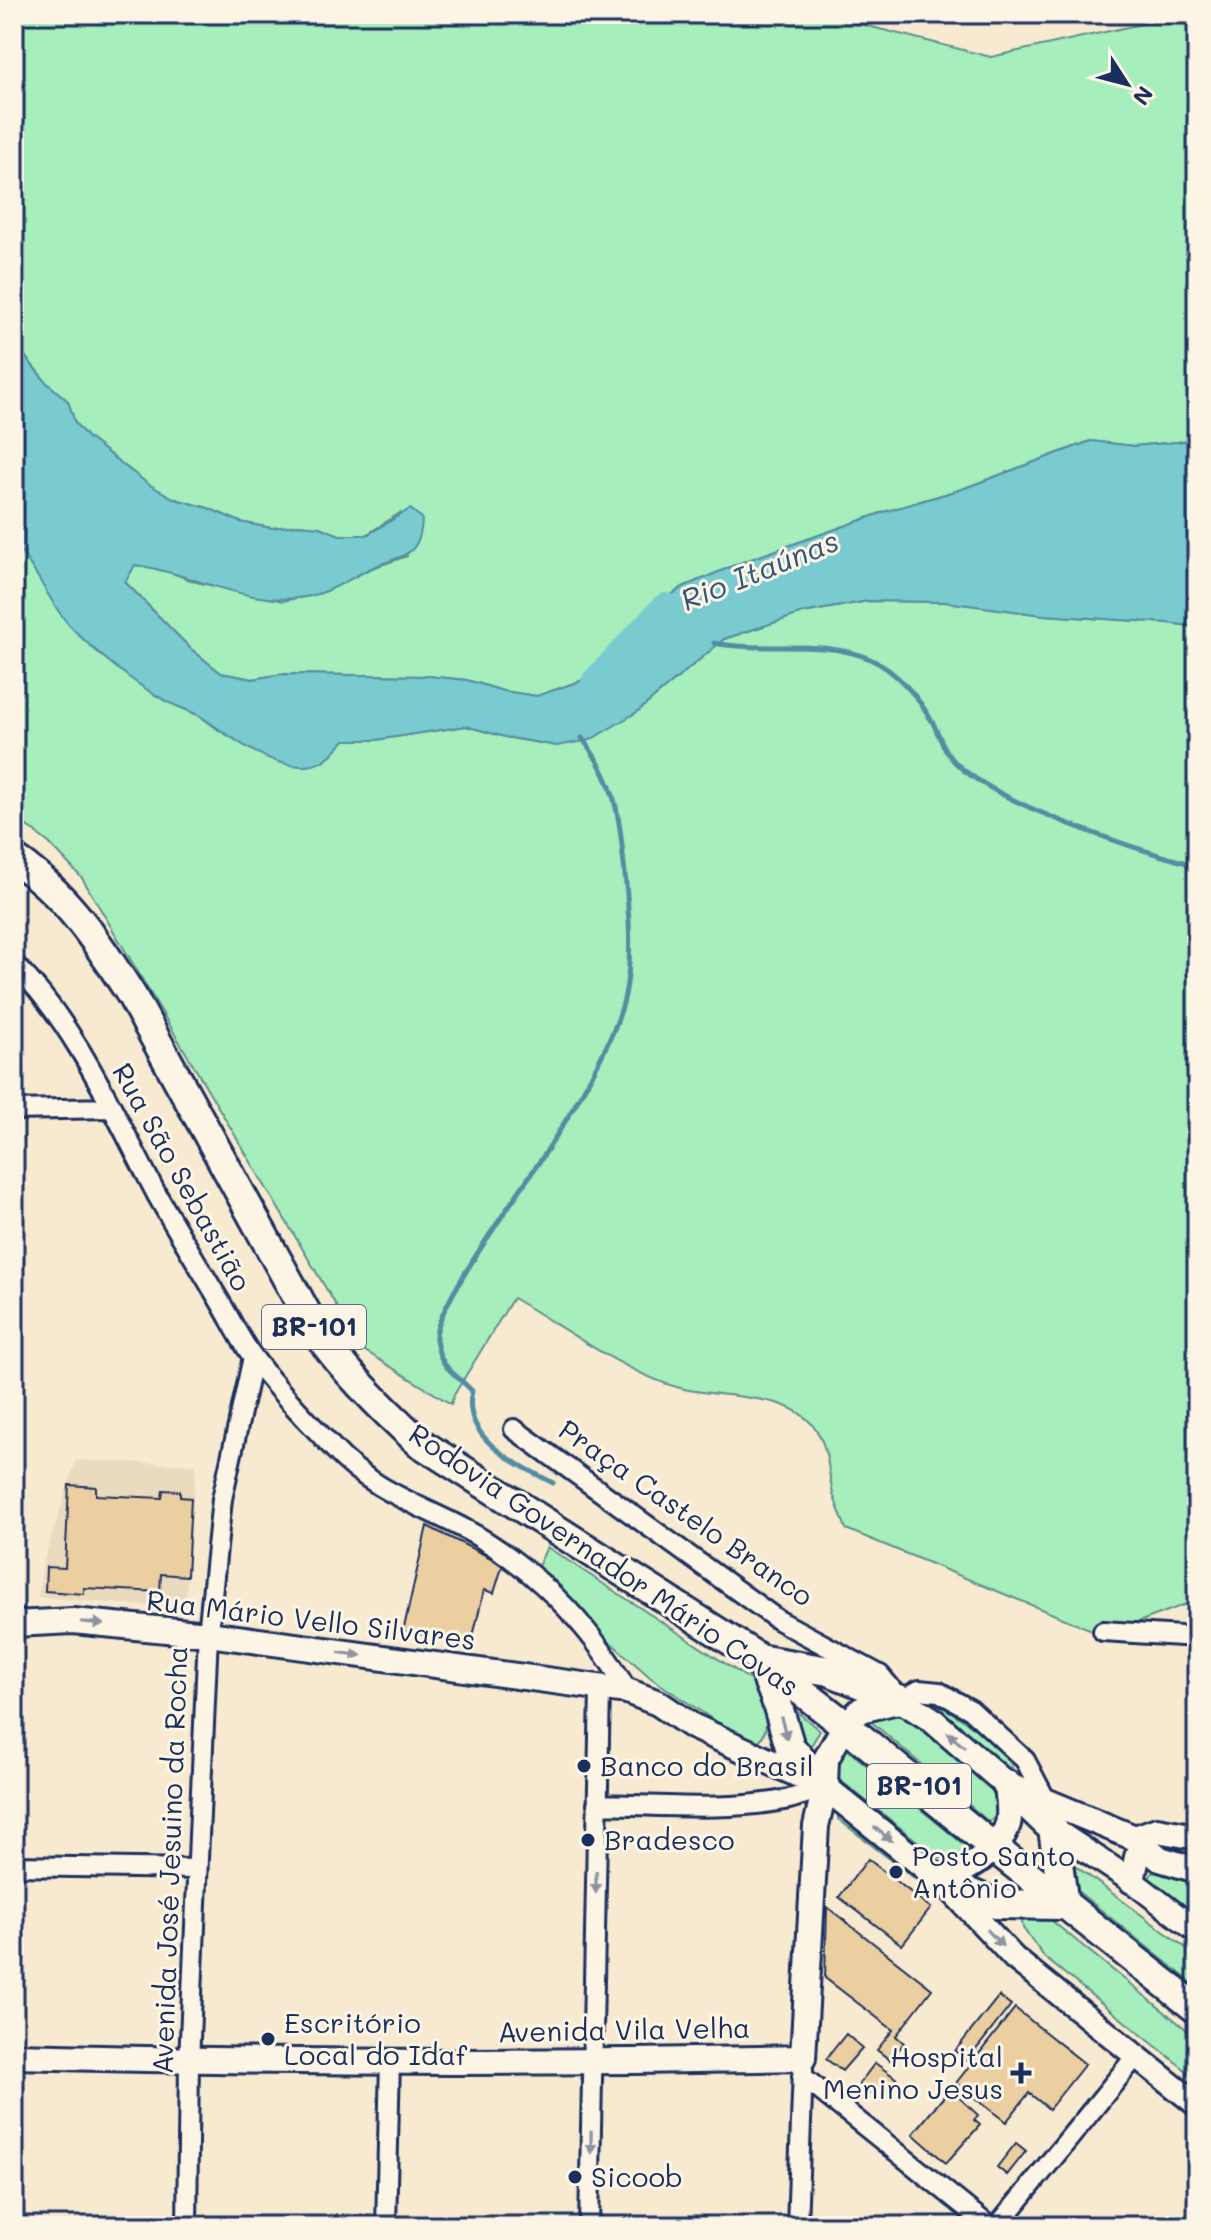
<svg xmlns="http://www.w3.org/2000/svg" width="1211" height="2240" viewBox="0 0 1211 2240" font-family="Mali,sans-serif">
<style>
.built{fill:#ebdbbe}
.green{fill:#a6eebb;stroke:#608e8c;stroke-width:2}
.water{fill:#79cbd0;stroke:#538da2;stroke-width:2}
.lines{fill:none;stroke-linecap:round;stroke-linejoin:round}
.stream{stroke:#538da2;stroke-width:5}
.river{stroke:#79cbd0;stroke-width:32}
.building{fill:#eccfa0;stroke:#1b2f5e;stroke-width:2}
.minor-casing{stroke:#1b2f5e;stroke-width:24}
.tertiary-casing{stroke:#1b2f5e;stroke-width:28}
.secondary-casing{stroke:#1b2f5e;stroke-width:30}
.trunk-casing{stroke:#1b2f5e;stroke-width:34}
.minor{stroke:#fcf5e5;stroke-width:18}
.tertiary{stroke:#fcf5e5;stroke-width:22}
.secondary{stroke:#fcf5e5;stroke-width:24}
.trunk{stroke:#fcf5e5;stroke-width:28}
.oneway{fill:#8c92a2}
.poi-dot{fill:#1b2f5e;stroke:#fcf5e5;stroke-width:3}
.labels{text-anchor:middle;stroke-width:6;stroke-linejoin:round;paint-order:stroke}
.shield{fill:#fcf5e5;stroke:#5e6a86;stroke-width:2}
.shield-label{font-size:26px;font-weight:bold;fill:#1b2f5e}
.street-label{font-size:28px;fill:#1b2f5e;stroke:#fcf5e5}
.poi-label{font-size:28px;fill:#1b2f5e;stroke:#fcf5e5;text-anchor:start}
.water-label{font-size:30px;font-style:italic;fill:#32567a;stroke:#fcf5e5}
</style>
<rect width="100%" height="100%" fill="#f7ead0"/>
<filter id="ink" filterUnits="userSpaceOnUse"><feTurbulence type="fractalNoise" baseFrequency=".0125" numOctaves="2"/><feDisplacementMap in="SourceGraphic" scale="16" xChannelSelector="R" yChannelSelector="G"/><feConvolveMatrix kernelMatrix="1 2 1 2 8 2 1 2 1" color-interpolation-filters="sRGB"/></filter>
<g filter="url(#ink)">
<path class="built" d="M76,1460L196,1465L185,1609L38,1597L43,1564Z"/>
<path class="green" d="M14,14H820L991,57L1187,14H1197V440L1134,446L1090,441L962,489L884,512L740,563L683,587L650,610L633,648L586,679L537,696L503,691L467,680L428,676L282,674L253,679L221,673L191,649L125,582L135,565L165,570L196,582L283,601L321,593L372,568L407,556L400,513L366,535H339L319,527L298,525L272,528L240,522L208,508L175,499L148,484L87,437L75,423L68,401L46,382L14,343Z
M14,544L165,701L200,716L220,731L269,758L324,762L345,740H376L466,726L505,737L557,746L637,712L724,639L803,613L868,601L946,602L1043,615L1168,623L1197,627V1600L1104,1635L846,1529C842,1517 837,1506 833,1494C828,1473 829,1449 816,1430C791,1390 720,1399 680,1388C628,1375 560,1325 513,1298L454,1395L451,1404L362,1349L82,878L49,843L14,816Z
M547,1547L755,1683C763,1704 777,1732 752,1746L651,1678L601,1634L537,1568Z
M934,1702C958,1716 1008,1745 1014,1773L928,1705Z
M793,1708L820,1731L807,1752Z
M903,1712L995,1789C997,1801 1001,1814 989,1822L869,1720L875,1714Z
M843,1746L968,1848C958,1857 949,1862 936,1856L836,1777L834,1764Z
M843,1813L931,1885L927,1888L838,1819V1815Z
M1069,1865L1078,1868L1197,1956V1987L1076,1890Z
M1159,1871L1197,1882V1918L1149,1878L1152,1873Z
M1025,1916L1047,1917L1197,2038V2079L1045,1958L1023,1928L1022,1922Z"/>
<path class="water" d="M14,343L46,382L68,401L75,423L87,437L148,484L175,499L208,508L240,522L271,528L298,525L319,527L340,535H367L410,509L422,518C421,559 400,555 371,568C354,576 339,587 321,593C258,614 196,573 135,565L125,582L191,649L221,673L253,679L282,674L428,676L467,680L503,691L537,696L586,679L633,648L650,610L683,587L740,563L884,512L962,489L1091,441L1134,446L1197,440V627L1168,623L1043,615L946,602L868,601L803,613L724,639L637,712L590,740L557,746L505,737L466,726L376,740H345C330,755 324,767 300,766C266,765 230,736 203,718C191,710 176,707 164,700C136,685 95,652 73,629C50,606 38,569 14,544Z"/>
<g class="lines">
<path class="stream" d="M714,643C764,653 822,638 870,659C897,671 919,698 933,723C939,735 944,751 953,760C993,804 1138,850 1197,866
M553,1483C518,1464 460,1439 472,1391C453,1371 440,1369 436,1339C432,1310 526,1183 546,1152C571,1113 616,1039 625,995C633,956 629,913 625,874C619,817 618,785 582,738"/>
<path class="river" d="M597,683L666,609"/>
</g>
<path class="building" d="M69,1485L96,1487V1495L162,1498L163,1490L180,1491V1497L191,1498L187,1576L161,1574L160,1592L84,1588V1594L45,1591L46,1567L65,1568Z
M427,1526L503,1564L494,1593L484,1590L472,1641L403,1632Z
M868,1859L931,1908L902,1945L839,1897Z
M827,1907L932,1989L896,2036L904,2043L890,2060L877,2050L893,2030L825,1978Z
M999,1996L1011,2005L967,2061L955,2051Z
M1015,2008L1085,2064L1049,2109L1029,2093L1006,2122L956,2083Z
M846,2034L862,2048L842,2071L826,2059Z
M875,2063L897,2079L880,2101L859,2084Z
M950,2089L978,2115L974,2120L980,2125L946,2163L913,2134Z
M1016,2143L1026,2151L1007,2175L997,2167Z"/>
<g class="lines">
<defs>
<path id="minor" d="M14,964C76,1024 116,1118 157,1195C178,1232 200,1268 222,1305C232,1322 241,1341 253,1357C276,1389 306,1419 333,1448C368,1487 416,1504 461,1527C528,1562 591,1624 627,1691
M14,1110L110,1108
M514,1429L778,1620L880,1675L901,1700L919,1690L939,1692L971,1710L1025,1760L1049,1806
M1103,1631L1197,1637
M597,1804C660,1805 728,1812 789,1799C801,1796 813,1791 825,1787
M14,1866L196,1869
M802,2076L989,2226
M187,2226L189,2061L208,1634L222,1499L253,1357
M386,2226L390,2061
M589,2226L600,1689
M797,2226L803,2069
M998,2226L1136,2056"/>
<path id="tertiary" d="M1053,1829L1132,1881L1197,1931
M946,1885L1014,1958L1197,2105"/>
<path id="secondary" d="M14,1624L73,1621L208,1634L627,1691L658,1703L692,1726L825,1787L942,1881C967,1869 999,1853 1008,1824C1011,1813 1008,1797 1007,1785
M1135,1838L1157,1830L1197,1837
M1132,1881L1137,1857L1144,1846
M14,2056C277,2063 540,2064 803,2058L816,1826L825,1787L826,1759L845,1725L861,1710L901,1700L931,1719L1007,1785L1135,1838L1160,1859L1197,1870"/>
<path id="trunk" d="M14,859C66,893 99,944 132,996L316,1331C346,1373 381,1408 420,1443L760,1659L845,1725L993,1847L1197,2009
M760,1660L776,1700L790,1747L825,1787
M764,1660L829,1671L901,1700
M1007,1785L1053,1829L1064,1905
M942,1881L995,1904L1064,1905"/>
</defs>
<use href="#minor" class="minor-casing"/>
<use href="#tertiary" class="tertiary-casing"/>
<use href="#secondary" class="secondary-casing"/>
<use href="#trunk" class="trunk-casing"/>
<use href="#minor" class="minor"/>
<use href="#tertiary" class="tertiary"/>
<use href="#secondary" class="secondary"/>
<use href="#trunk" class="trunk"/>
</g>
<defs><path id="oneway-solid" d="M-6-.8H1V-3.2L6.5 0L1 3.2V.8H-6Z" transform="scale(2)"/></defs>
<g class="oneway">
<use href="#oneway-solid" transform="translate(92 1623) rotate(6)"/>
<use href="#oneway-solid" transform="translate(350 1654) rotate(8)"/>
<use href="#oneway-solid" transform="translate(784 1728) rotate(74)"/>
<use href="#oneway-solid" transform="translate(956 1740) rotate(-139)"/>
<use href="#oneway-solid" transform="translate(883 1834) rotate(39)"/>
<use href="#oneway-solid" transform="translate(596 1882) rotate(91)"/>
<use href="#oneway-solid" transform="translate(995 1938) rotate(47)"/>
<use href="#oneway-solid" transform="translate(591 2142) rotate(91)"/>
</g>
</g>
<g class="poi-dot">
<circle cx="584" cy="1766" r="8"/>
<circle cx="588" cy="1840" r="8"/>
<circle cx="896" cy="1872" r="8"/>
<circle cx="268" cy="2039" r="8"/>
<path d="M1017 2061h8v8h8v8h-8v8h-8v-8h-8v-8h8z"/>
<circle cx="575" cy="2177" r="8"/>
</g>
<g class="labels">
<g class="shield">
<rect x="262" y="1305" width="104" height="44" rx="6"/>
<rect x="867" y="1764" width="104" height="44" rx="6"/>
</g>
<g class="shield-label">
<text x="314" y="1336">BR-101</text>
<text x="919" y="1795">BR-101</text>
</g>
<g class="street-label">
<text transform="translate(182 1177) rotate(61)" y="10">Rua São Sebastião</text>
<text transform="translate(686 1513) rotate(35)" y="10">Praça Castelo Branco</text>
<text transform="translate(604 1560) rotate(34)" y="10">Rodovia Governador Mário Covas</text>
<text transform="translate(311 1620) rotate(7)" y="10">Rua Mário Vello Silvares</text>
<text transform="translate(170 1860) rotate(-88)" y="10">Avenida José Jesuino da Rocha</text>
<text transform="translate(624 2030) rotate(-1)" y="10">Avenida Vila Velha</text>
</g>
<g class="poi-label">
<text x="600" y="1776">Banco do Brasil</text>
<text x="604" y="1850">Bradesco</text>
<text x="912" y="1866">Posto Santo<tspan x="912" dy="32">Antônio</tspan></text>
<text x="284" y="2033">Escritório<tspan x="284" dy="32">Local do Idaf</tspan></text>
<text x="1003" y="2067" text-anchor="end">Hospital<tspan x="1003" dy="32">Menino Jesus</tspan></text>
<text x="591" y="2187">Sicoob</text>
</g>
<g class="water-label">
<text transform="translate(760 571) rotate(-22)" y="10">Rio Itaúnas</text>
</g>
</g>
<rect width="1211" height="2240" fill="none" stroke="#fcf5e5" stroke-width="48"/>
<rect x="24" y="24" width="1163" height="2192" fill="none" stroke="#1b2f5e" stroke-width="3" filter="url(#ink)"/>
<g transform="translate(1127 84) rotate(126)" stroke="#fcf5e5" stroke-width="6" paint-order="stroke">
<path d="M0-6L14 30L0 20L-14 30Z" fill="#1b2f5e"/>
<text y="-12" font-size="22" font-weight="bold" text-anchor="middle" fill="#1b2f5e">N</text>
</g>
</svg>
